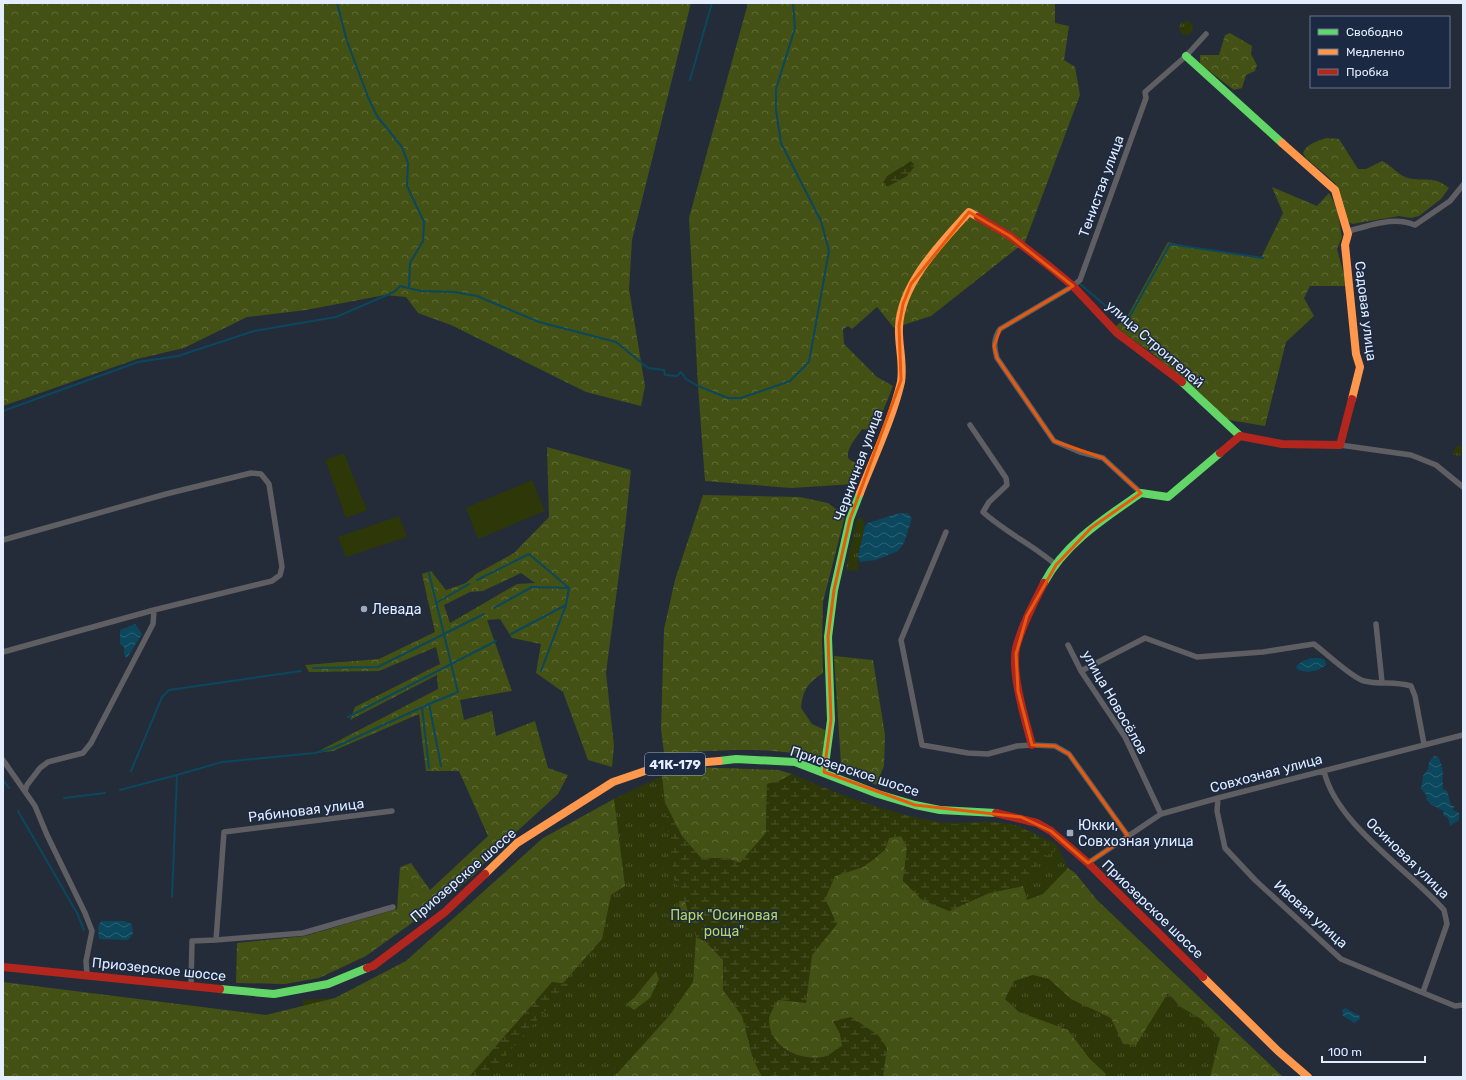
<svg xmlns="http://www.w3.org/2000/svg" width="1466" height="1080" viewBox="0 0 1466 1080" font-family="Rubik,sans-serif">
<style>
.grass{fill:url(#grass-tufts)}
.forest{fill:url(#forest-crowns);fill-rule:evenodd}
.wetland{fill:url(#wetland-marsh)}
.pitch{fill:#2e3708}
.water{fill:url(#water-waves)}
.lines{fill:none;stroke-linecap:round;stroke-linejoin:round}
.stream{stroke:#0b475d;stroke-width:2}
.street{stroke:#5f5e63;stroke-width:5.5}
.fast{stroke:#63d668;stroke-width:8}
.slow{stroke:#ff974d;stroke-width:8}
.jam{stroke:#b3261e;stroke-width:8}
.marked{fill:none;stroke:#e8590c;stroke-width:3;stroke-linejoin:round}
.poi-dot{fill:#a0a9b9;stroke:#1b2942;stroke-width:1.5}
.labels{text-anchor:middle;stroke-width:3;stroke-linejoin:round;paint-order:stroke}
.shield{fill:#1b2942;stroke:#a7b2c6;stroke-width:1}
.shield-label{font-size:13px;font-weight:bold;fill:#e3edfe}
.street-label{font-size:14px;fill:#e3edfe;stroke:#1b2942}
.poi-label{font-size:14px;fill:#e3edfe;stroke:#1b2942;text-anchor:start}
.park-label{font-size:14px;fill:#bad55f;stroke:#1b2942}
</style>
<defs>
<pattern id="grass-tufts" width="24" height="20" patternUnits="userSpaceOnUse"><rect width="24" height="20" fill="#2e3708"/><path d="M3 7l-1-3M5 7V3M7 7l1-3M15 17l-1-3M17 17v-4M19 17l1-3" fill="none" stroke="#4c542d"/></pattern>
<pattern id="forest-crowns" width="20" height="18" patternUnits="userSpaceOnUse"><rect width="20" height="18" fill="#435114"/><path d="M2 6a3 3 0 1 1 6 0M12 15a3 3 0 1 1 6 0" fill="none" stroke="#5e6a37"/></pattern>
<pattern id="wetland-marsh" width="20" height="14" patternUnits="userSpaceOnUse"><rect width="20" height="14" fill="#2e3708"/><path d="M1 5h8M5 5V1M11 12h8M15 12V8" fill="none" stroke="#4c542d"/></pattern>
<pattern id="water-waves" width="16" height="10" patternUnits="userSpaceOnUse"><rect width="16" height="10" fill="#0b475d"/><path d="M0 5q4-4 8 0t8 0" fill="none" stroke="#2e6275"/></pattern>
</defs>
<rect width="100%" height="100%" fill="#242c39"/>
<path class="grass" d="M1179 28a7 7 0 1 1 14 0a7 7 0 1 1-14 0Z
M1457,446H1463V454L1458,456L1452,454Z
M859,518L863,519C867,531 860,542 858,554C858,560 859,565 858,571L846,570L856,522Z
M690,767L778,770L846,798L913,817L944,823L994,822L1019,826L1056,844L1068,868L1075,873L1097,900L1283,1077H327L302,1000L335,998L406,961L543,838L614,799L662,776Z"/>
<path class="forest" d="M3,3H691L632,240L629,289L645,386L641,406L586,392L451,325L418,313L406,297L385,295L306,310L247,317L184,348L137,359L3,406Z
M748,3H1055V23L1069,26L1064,60L1075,67L1080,95L1025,242L931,316L894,328L877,307L852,329L848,326L843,329L844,344L877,377L893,386L875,431L862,429C858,436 842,453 850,460C853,462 858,464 862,466L854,484L791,488L705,481L698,386L689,218Z
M1230,33L1252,46L1251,54L1257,65L1255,71L1246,75L1242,88L1234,90L1200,64V55H1219L1225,35Z
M1326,138L1339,139L1358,169H1366L1382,161C1391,165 1399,176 1408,178C1425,182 1433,175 1449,188L1441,199L1419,216L1411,218L1399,216L1352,224L1346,220V213L1335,183L1306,158L1303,153C1306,144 1318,141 1326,138Z
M1272,187L1317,206L1329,193L1337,208L1342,237L1337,249L1347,286H1310L1304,298L1314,316L1286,342L1265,426L1229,420L1153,354L1115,327L1128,315L1168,242L1190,247L1261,258L1283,213Z
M547,447L631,470L625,529L606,673L614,746L612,767L588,760L563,692L536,673L541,644L512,638L500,619L487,620L512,691L460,700L464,720L492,711L496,736L535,721L548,768L568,775L558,794L493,853L474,875L434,907L366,956L319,978L285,984L236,983L237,943L305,936L397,909L400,867L411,863L430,890L488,836L459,771H426L419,714L333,751L315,753L438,689L437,675L350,720L355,707L440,664L436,647L379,671L309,672L305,665L379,659L435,632L422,574L431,571L446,590L466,583L476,574L514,553L549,517ZM521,573L535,583L517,584L450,623L444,605L470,592L483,591Z
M703,495L800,497L828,503L845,516L823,602L822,642L823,673C808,683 803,689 801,708L812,724L825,730L822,762C781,743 710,752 664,753L661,729L664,629L675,580Z
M834,656L873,660L885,735L884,766L876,785L849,772L841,764Z
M690,767L778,770L792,774L779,781L767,784L766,833L740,863L726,858H701L682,836L665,803L662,776Z
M614,799L625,886L611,895L602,939L480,1077H3V982L266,1015L335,998L406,961L543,838Z
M902,836L907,848L903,881L949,911L989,893L1023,886L1027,900L1043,894L1068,868L1075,873L1097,900L1283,1077H1210L1220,1038L1201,1019L1181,1007L1168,993L1136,1045L1123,1044L1111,1018L1071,999L1049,979L1033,975L1014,981L1005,999L1019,1012L1068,1030L1089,1058L1106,1074L1105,1077H614L669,1016L693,982L696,937L706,942L723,960V990L778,1000L809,966L812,955L837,924L825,899L835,876C860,868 880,863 889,838Z
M679,901H685L691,921L683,922Z
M656,971L659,979L650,998L634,1010L626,1004L634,998Z"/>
<path class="wetland" d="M911,161L915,166L907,176L887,187L883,183L887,176Z
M792,774C840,795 889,814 942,823C958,826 977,821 993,822C1017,823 1035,834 1056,844L1055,851L1040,859L1023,886L989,893L949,911L922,900L903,881L907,848L901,836L889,838L885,850L863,867L835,876L825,899L837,924L812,955L806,1003L778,1000C775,1006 769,1014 769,1020C769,1047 799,1061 823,1057C829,1056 836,1049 842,1046L840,1034L833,1021L851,1017L878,1035L887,1048L883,1077H762L753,1059L742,1016L723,990V960L706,942L696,937L685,901L674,879L665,803L681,836L701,858H726L740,863L766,833L767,784L779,781Z
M552,982L569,984L487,1077H469Z"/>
<path class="pitch" d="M344,453L367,510L346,518L325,460Z
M532,480L545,511L478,539L466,508Z
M399,516L407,537L346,557L338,537Z"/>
<path class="water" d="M907,513L912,518L904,543L898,551L876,560L860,562L858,556L865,526L868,523L896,514Z
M135,624L142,634L127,658L124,655V647L120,644V630Z
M1311,658H1320L1325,660L1326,665C1317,672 1304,675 1295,667L1303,661Z
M1434,756L1438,757C1445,770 1442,776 1443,789L1447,791L1451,805L1455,807L1452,809L1459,813V820L1450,826L1448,818L1443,815L1444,811L1432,805L1426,799L1427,796L1421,789L1423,776L1428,769L1429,762Z
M101,921H124L132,924L133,934L128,940L99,939L98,927Z
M1345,1008L1360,1016V1019L1354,1023L1343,1016L1342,1010Z"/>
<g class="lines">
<path class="stream" d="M337,3L347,41L368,97L377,116L402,147L408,163L407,186L424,222L423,241L410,263L409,287
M690,80L712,3
M1080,284L1126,323L1170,244L1263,258
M3,411L138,362L178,356L254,331L336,317L394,292L400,286L421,291L454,292L477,296L539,322L616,342L648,368L664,370L665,375L677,376L681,372L686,379L698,386L728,398H741L790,381L809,362L829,251L821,221L781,143L776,110V89L795,28L793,3
M429,573L458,692L429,704L441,766
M477,580L529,554L569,588L566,605L541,671
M436,603L469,584
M494,608L532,587L569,588
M511,634L566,605
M313,668L378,667L484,614
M422,707L429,768
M348,717L496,641
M131,771L162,697L169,690L301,671
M3,780L9,788
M120,790L177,775
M64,798L105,793
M18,811L77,913L84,930
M172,897L177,775L222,762L315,753L333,748L429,704"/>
<path class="street" d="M1348,234L1352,230C1373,225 1394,216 1415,225L1450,201L1463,185
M970,425L1006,478L1007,485L989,502L983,512C1005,532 1033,545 1056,565
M1340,445L1411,455L1436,465L1463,487
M1141,493L1103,458L1080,452L1054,441L997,358C994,348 993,339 1000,329L1073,286L1080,280L1146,98L1145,92L1186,56L1206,34
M946,532L901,640L922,745L968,753L988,754L1017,746L1032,745L1055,746L1069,754L1128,836
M3,540L166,494L251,473L261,474L269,484L282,567L280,575L272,581L154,610L3,652
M1376,624L1382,682
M1068,645L1081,671L1125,737L1161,814
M1081,671L1145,638L1197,657L1263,652L1314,644C1326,653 1352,678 1364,681C1380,685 1394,681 1411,686L1415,696L1424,744
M3,760L35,806L47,835L85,913L92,931L86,961L87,975
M1324,771C1336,824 1408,869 1444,910L1447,924L1423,992
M25,791L27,785L40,768L48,762L83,753L91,743L153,624L154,610
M1218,798L1217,811L1225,848L1255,880L1341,959L1455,1006L1463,1005
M1088,863L1161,814L1218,798L1463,735
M216,940L303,933L393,907
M191,986L192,941L216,940L224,832L392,811"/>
<path class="fast" d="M1186,56L1282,143
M1182,382L1240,436
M1044,583C1065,543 1105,518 1141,493L1168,497L1220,453
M719,761L736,759L795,762L878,794L915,805L940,810L996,813
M824,772L831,720L828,637L834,590L850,519L860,493
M220,989L274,994L328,984L367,968"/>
<path class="slow" d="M1282,143L1335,190L1348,234L1345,245L1356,354L1360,367L1352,399
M860,493C874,457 892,420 901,382C904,364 898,344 899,327C901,283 941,243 969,212L978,217
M485,874L517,843L613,782L648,770L671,765L719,761
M1203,977L1278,1051L1308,1077"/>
<path class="jam" d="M978,217L1010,236L1049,266L1073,286L1117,333L1182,382
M1220,453L1240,436L1282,444L1340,445L1352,399
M1032,745C1025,719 1011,674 1016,648C1022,625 1034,603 1044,583
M996,813L1037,823L1051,831L1088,863L1203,977
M3,967L220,989
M367,968L373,966L445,912L485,874"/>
</g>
<path class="marked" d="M969,212L1010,236L1073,286L1000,329L994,346L997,358L1054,441L1103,458L1141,493L1091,528L1056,565L1027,616L1016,654L1018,691L1032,745L1055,746L1069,754L1128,836L1088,863L1051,831L1021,817L915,805L824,772L831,720L828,637L834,590L850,519L901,380L899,326L903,304L911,284Z"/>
<g class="poi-dot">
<circle cx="364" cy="609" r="4"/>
<rect x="1066" y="829" width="8" height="8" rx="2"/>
</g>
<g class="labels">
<rect class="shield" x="645" y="753" width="60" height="22" rx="3"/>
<g class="shield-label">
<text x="675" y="769">41К-179</text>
</g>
<g class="street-label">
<text transform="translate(1101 186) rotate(-70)" y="5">Тенистая улица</text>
<text transform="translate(1366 311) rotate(83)" y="5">Садовая улица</text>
<text transform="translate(1155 344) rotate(41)" y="5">улица Строителей</text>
<text transform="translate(858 465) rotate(-70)" y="5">Черничная улица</text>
<text transform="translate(1115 702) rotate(60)" y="5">улица Новосёлов</text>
<text transform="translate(855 771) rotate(18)" y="5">Приозерское шоссе</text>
<text transform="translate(1266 773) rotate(-15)" y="5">Совхозная улица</text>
<text transform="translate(306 810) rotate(-7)" y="5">Рябиновая улица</text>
<text transform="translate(1408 858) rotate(44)" y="5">Осиновая улица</text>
<text transform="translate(463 875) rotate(-41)" y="5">Приозерское шоссе</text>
<text transform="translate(1153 909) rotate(44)" y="5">Приозерское шоссе</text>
<text transform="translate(1311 914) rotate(42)" y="5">Ивовая улица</text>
<text transform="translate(159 969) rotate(6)" y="5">Приозерское шоссе</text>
</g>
<g class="poi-label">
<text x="372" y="614">Левада</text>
<text x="1078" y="830">Юкки,<tspan x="1078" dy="16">Совхозная улица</tspan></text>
</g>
<g class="park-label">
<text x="724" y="920">Парк "Осиновая<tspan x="724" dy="16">роща"</tspan></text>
</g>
</g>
<rect width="1466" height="1080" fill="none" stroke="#e3edfe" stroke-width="8"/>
<rect x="1310" y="16" width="140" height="72" fill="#1b2942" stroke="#6b778d"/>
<rect x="1318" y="29" width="20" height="6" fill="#63d668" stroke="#6b778d"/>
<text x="1346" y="36" font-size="12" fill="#e3edfe">Свободно</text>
<rect x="1318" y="49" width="20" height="6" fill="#ff974d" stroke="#6b778d"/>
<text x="1346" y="56" font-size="12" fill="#e3edfe">Медленно</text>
<rect x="1318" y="69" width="20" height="6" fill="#b3261e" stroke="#6b778d"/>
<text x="1346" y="76" font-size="12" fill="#e3edfe">Пробка</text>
<path d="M1322 1056v6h103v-6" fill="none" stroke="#e3edfe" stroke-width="2"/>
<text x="1328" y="1056" font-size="12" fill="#e3edfe" stroke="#1b2942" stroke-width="3" paint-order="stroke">100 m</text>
</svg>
